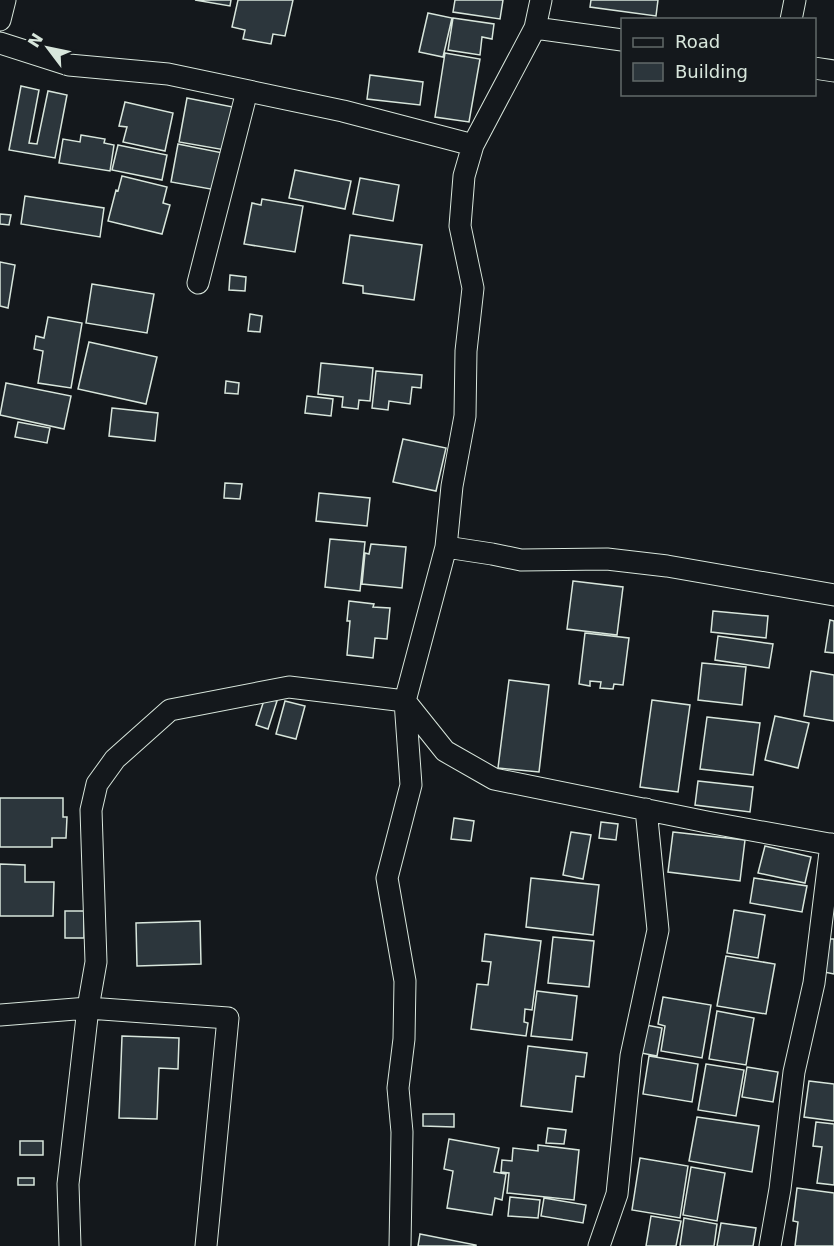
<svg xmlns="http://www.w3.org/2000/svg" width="834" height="1246" viewBox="0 0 834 1246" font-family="'DejaVu Sans',sans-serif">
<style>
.building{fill:#2c363c;stroke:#d8e6dc;stroke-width:1.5}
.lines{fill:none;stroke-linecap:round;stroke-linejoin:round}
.minor-casing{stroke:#d8e6dc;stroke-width:23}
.minor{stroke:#14181c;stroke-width:21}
</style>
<rect width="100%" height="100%" fill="#14181c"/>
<path class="building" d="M195,0H231L230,6Z
M238,0H293L285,36L273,34L271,44L243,39L245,30L232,27Z
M455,0H503L500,19L453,12Z
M591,0H658L656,16L590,7Z
M428,13L452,18L443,57L419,52Z
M453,18L494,24L492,39L482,37L480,55L448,50Z
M445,53L480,59L469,122L435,117Z
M370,75L423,82L420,105L367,99Z
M21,86L39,90L29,143L37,144L48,91L67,95L55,158L9,150Z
M187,98L233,107L225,150L179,142Z
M125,102L173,113L165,151L123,142L127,127L119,126Z
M81,135L105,139L104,143L114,145L110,171L59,163L63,139L80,142Z
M178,144L223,153L216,190L171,182Z
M118,145L167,155L162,180L112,170Z
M295,170L351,181L345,209L289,198Z
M122,176L167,187L163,203L170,205L162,234L108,221L116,190L118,191Z
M360,178L399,185L393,221L353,214Z
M25,196L104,208L100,237L21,224Z
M262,199L303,206L295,252L244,244L252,203L261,205Z
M0,214L11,215L9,225L0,224Z
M350,235L422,245L414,300L363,293V286L343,283Z
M0,262L15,265L8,308L0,306Z
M230,275L246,277L245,291L229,290Z
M92,284L154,294L147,333L86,323Z
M250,314L262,316L260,332L248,331Z
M48,317L82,323L71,388L38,383L43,351L34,349L36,336L44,338Z
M89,342L157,357L146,404L78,389Z
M321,363L373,368L370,401L359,400L358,409L342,407L343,397L318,394Z
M376,371L422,375L421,388L412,387L410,404L389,401L388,410L372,408Z
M226,381L239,383L238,394L225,393Z
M6,383L71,396L64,429L0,415Z
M307,396L333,399L331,416L305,413Z
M112,408L158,413L155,441L109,436Z
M18,422L50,428L47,443L15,437Z
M403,439L446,448L436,491L393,482Z
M225,483L242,484L240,499L224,498Z
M319,493L370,498L367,526L316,521Z
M330,539L365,542L360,591L325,587Z
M371,544L406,547L402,588L362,584L365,553L369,554Z
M573,581L623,587L617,635L567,629Z
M349,601L374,604L373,607L390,608L387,639L375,638L373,658L347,655L350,621H347Z
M713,611L768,616L766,638L711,632Z
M830,620L834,621V653L825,652Z
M585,633L629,638L623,685L614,684L613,689L600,688L601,682L590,681V686L579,684Z
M718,636L773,644L769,668L715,660Z
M702,663L746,667L742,705L698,700Z
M811,671L834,675V721L804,716Z
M509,680L549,685L539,772L498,768Z
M265,697L277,701L268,729L256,725Z
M652,700L690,705L678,792L640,787Z
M285,701L305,706L296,739L276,734Z
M775,716L809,723L798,768L765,760Z
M707,717L760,723L753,775L700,769Z
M698,781L753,787L750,812L695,805Z
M0,798H63V817H67L66,838H52V847H0Z
M454,818L474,821L471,841L451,839Z
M601,822L618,824L616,840L599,838Z
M571,832L591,835L583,879L563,875Z
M673,832L745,840L740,881L668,872Z
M765,846L811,857L805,883L758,873Z
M0,864L25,865V882H54L53,916H0Z
M531,878L599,885L593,935L526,927Z
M754,878L807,886L802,912L750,903Z
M734,910L765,915L758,958L727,953Z
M65,911H84V938H65Z
M200,921L201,964L137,966L136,923Z
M485,934L541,941L532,1010L525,1009L524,1022L528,1023L526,1036L471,1029L477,984L488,985L491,962L482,961Z
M553,937L594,941L589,987L548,983Z
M830,939H834V974L824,972Z
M726,956L775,964L766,1014L717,1006Z
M537,991L577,996L572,1040L531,1036Z
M663,997L711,1005L702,1058L661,1051L665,1026L658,1024Z
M717,1011L754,1018L746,1065L709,1059Z
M646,1025L662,1028L657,1056L641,1053Z
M122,1036L179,1038L178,1069L159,1068L157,1119L119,1118Z
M528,1046L587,1053L584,1077L576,1076L572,1112L521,1106Z
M649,1056L698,1064L692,1102L643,1094Z
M706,1064L744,1070L736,1116L698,1110Z
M747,1067L778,1072L773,1102L742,1097Z
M809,1081L834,1084V1121L804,1117Z
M423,1114H454V1127L423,1126Z
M697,1117L759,1126L752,1172L689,1161Z
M816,1122L834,1124V1185L817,1183L822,1147L813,1146Z
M548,1128L566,1130L564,1144L546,1143Z
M449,1139L499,1148L494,1172L506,1174L502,1200L495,1198L492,1215L447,1208L453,1171L444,1169Z
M20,1141H43V1155H20Z
M538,1145L579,1150L574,1200L507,1193L509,1173L501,1172L502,1160L512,1161L513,1148L538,1151Z
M640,1158L688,1166L680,1218L632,1210Z
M691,1167L725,1173L717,1221L683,1215Z
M18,1178H34V1185H18Z
M797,1188L834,1193V1246H795L798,1222L793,1221Z
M510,1197L540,1200L538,1218L508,1216Z
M544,1198L586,1205L583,1223L541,1216Z
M651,1216L681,1221L676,1246H646Z
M684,1218L717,1224L714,1246H680Z
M721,1223L756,1228L753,1246H717Z
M420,1234L476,1245V1246H418Z"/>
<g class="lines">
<defs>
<path id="minor" d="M0,20L5,0
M791,20L795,0
M535,28L622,40
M0,43L69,65L168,74L343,111L473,145
M814,68L834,71
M198,283L247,91
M446,547L492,554L521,560L607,559L667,566L834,595
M0,1015L88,1008L228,1018L206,1246
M70,1246L68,1184L88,1008L96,962L91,810L97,784L115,759L170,710L289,687L405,701L445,751L494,779L707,822L834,845
M400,1246L402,1132L398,1088L404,1039L405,981L387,878L411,785L405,701L446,547L452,486L465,416L466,351L473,288L460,226L464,176L473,145L535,28L541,0
M599,1246L617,1194L631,1056L658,930L646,809
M770,1246L780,1189L794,1072L814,983L831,844"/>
</defs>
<use href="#minor" class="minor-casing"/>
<use href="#minor" class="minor"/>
</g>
<rect x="621" y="18" width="195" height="78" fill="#14181c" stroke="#626a69" stroke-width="1.5"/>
<rect x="633" y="38" width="30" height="9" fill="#14181c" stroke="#626a69" stroke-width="1.5"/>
<text x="675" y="48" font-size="18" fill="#d8e6dc">Road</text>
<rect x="633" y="63" width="30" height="18" fill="#2c363c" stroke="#626a69" stroke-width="1.5"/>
<text x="675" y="78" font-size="18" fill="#d8e6dc">Building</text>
<g transform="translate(48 48) rotate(302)" stroke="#14181c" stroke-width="4.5" paint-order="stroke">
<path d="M0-4.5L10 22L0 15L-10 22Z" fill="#d8e6dc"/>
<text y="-9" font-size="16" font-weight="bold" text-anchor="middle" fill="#d8e6dc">N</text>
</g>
</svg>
